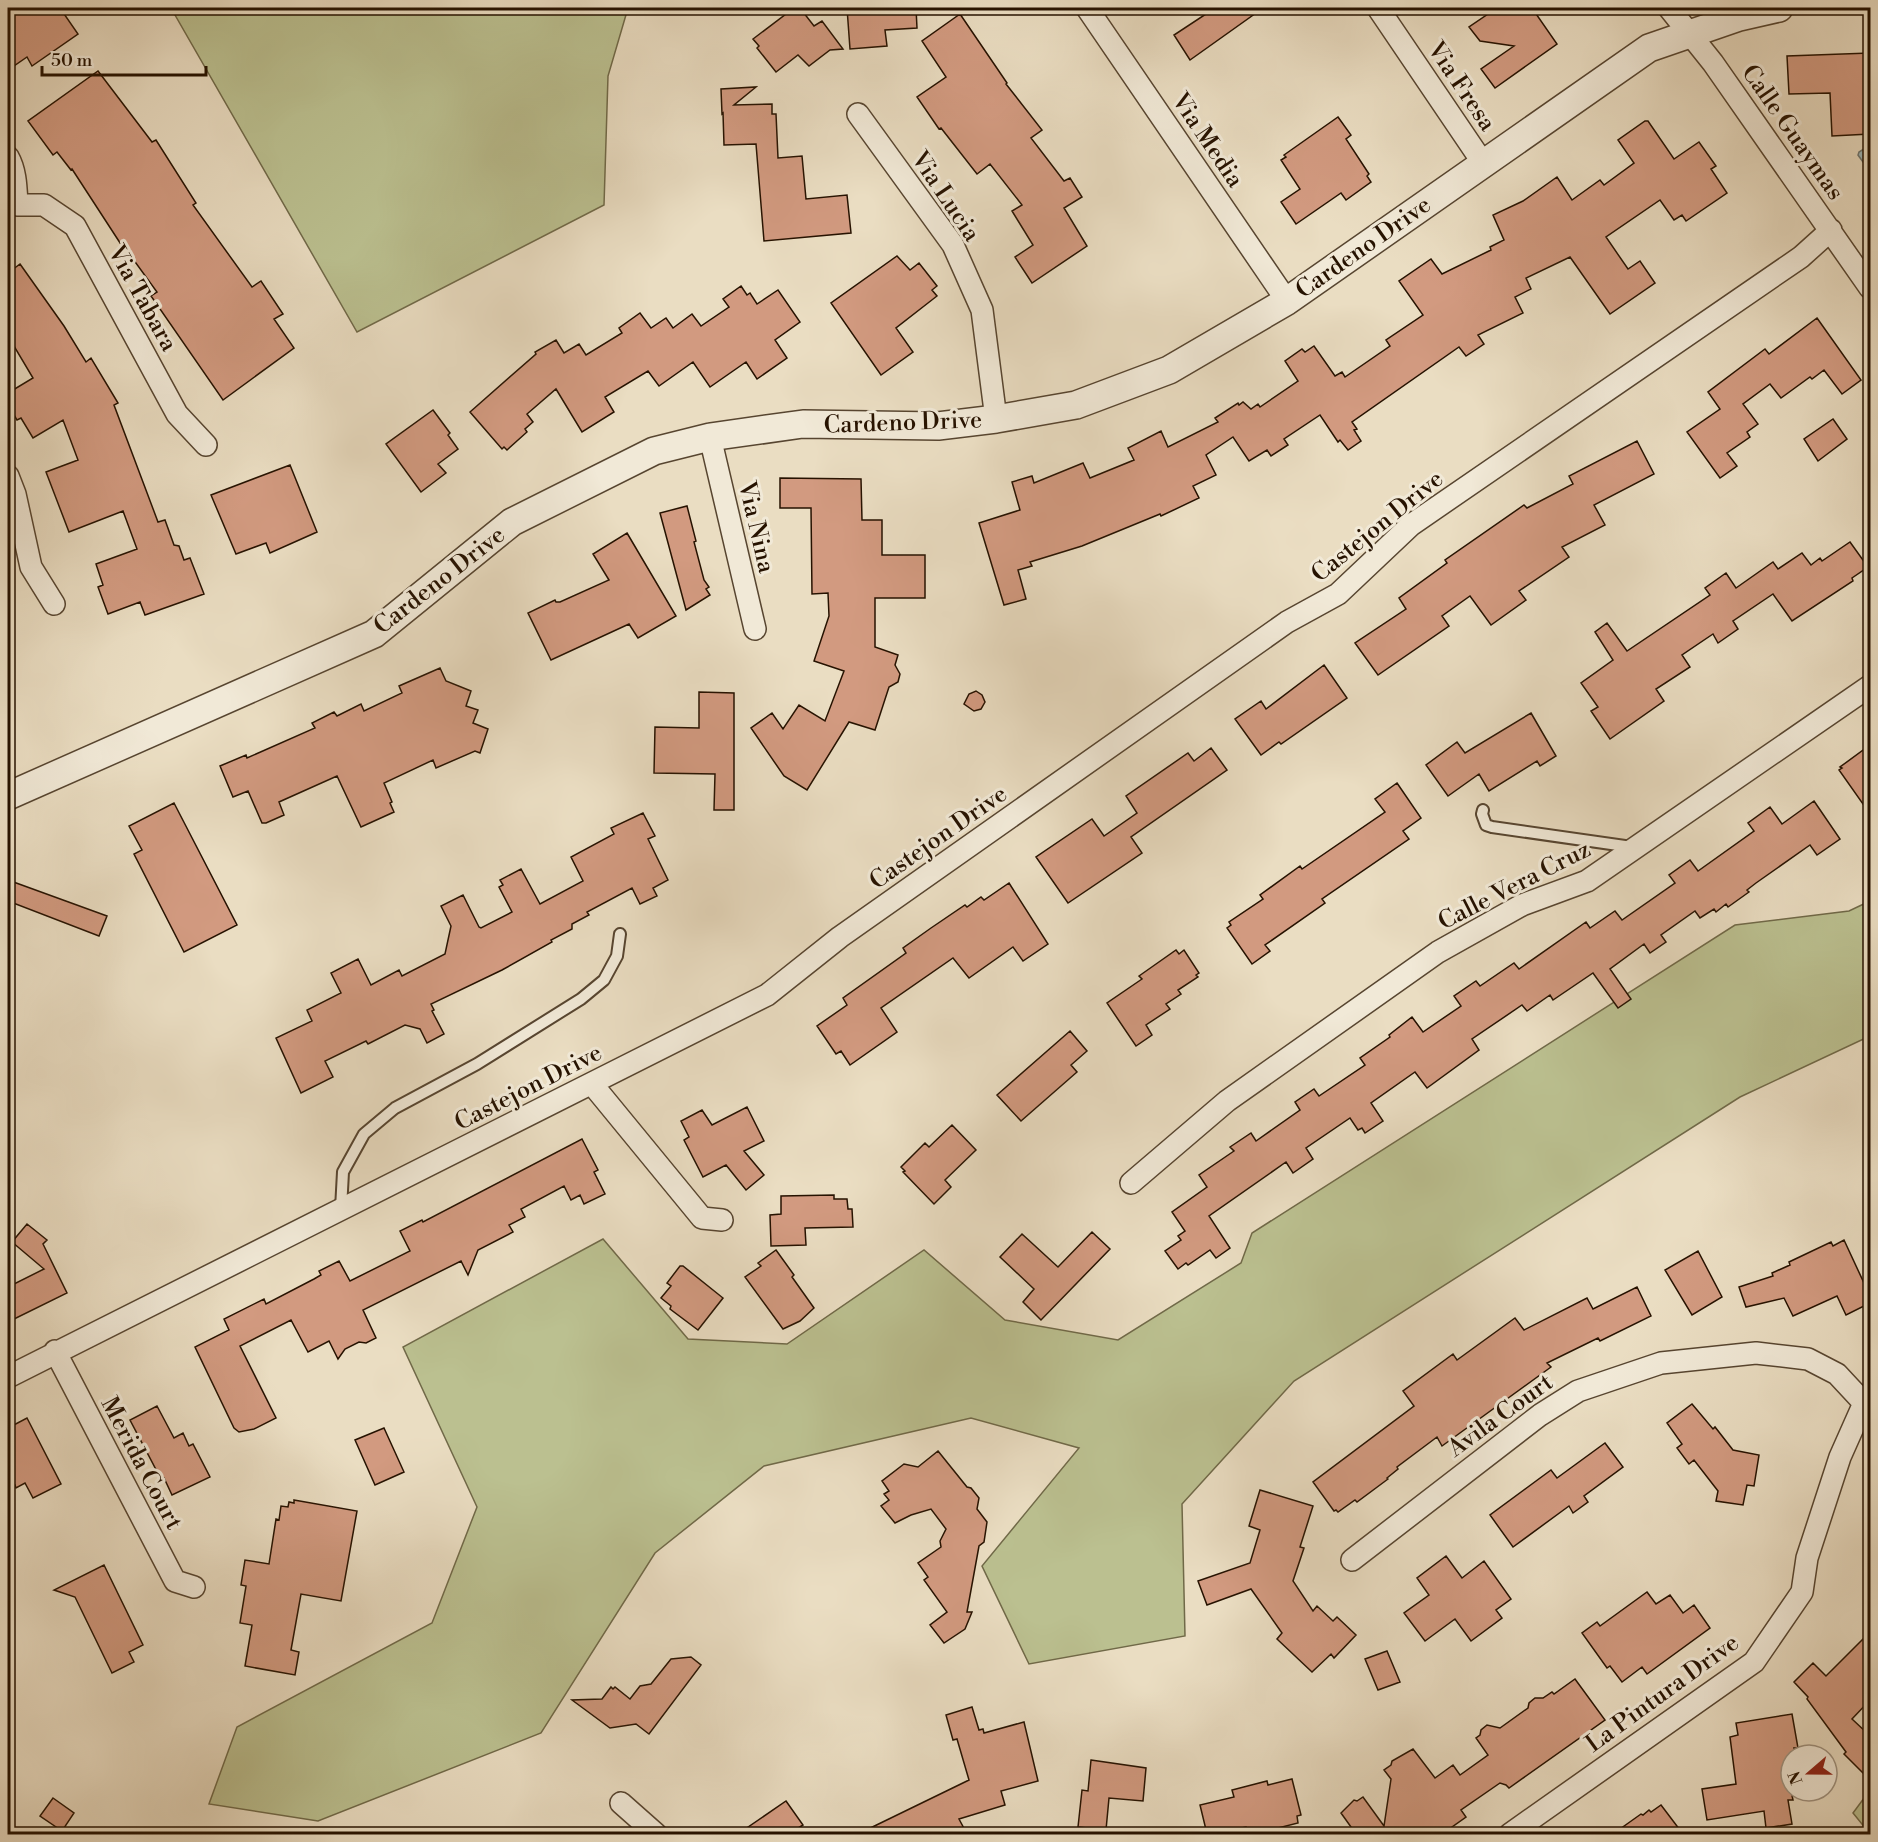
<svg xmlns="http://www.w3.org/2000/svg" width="1878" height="1842" viewBox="0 0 1878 1842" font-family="'Libre Bodoni',serif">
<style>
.green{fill:#bbc090;stroke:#706948;stroke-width:1.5}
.water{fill:#9db9be;stroke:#6d7672;stroke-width:1.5}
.building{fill:#d29a80;stroke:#261200;stroke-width:1.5}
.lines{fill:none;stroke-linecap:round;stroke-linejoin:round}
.service-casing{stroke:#574530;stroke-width:14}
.minor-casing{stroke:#574530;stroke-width:24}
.tertiary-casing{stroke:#574530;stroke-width:30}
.service{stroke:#f1e9d7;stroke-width:10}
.minor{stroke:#f1e9d7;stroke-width:21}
.tertiary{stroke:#f1e9d7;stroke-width:27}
.labels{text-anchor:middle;stroke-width:6;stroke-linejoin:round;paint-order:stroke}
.street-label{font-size:24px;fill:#261200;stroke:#f1e9d7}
</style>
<rect width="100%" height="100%" fill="#eaddc2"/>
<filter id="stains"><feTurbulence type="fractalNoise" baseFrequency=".00333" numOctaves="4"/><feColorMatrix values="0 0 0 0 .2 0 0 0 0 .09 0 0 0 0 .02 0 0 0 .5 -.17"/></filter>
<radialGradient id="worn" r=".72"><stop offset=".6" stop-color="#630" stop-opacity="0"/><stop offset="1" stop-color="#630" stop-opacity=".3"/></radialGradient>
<path class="green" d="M171,8H628L608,76L604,205L357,332Z
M1870,901V1036L1740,1097L1294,1381L1182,1504L1185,1636L1029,1664L982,1566L1079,1448L971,1418L764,1466L655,1553L541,1733L318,1821L209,1804L237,1727L432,1623L477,1507L403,1347L603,1239L688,1339L787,1344L924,1250L1005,1320L1118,1340L1241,1263L1252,1233L1735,925L1849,911Z
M1870,1790V1834L1853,1813Z"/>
<path class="water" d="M1870,145V162H1863L1858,155L1859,152Z"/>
<path class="building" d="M8,8H60L78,34L32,66L27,57L8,70Z
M794,8H800L814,26L822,21L843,49L830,50L809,66L798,55L776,72L757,48L759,46L753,39Z
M847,8H916L917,28L885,30L887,46L850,49Z
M1215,8H1263L1190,60L1174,35Z
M1497,8H1532L1557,44L1495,88L1481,69L1514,46L1480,41L1469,27Z
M960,14L1007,83L1006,84L1042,130L1031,138L1064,181L1070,178L1082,197L1064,208L1087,246L1032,283L1015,257L1033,245L1012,211L1022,205L990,164L977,174L941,128L939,129L917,97L946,77L922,41Z
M1870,53V134L1832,136L1830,93L1789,94L1787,56Z
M98,71L152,142L156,140L196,203L193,205L252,287L261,281L283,314L274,319L294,348L223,400L151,296L157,292L125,248L124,249L72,169L71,170L57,152L53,155L28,121Z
M756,87L734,105L772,104V114H776L778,158L802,156L806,199L847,195L851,233L764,241L756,144L724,145L723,113L722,114L721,89Z
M1338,117L1351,135L1346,139L1369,174L1367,176L1371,182L1346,200L1341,193L1296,224L1281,202L1300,189L1281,160L1286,157L1284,155Z
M1645,121H1648L1674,159L1699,142L1716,166L1711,169L1727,193L1686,221L1682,215L1674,220L1660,200L1606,237L1628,269L1640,261L1655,283L1610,314L1570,257L1526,278L1531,289L1515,297L1523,313L1478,335L1484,344L1466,356L1459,347L1352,422L1357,429L1354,430L1361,441L1348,450L1340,440L1338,442L1320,415L1284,439L1288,445L1271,456L1267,450L1249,461L1233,437L1206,455L1216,475L1193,486L1199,498L1161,516L1160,514L1082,546L1030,562L1032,566L1018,570L1026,599L1004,605L979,523L1020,510L1012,482L1032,476L1034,483L1083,463L1090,478L1134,460L1128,448L1161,431L1168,447L1218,422L1215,418L1238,403L1239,405L1243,402L1251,409L1258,404L1260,407L1298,381L1285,361L1302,349L1305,352L1314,346L1335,376L1342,372L1345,377L1390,346L1386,340L1423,315L1399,281L1431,259L1442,274L1491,250L1490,247L1504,240L1493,215L1523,201L1557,177L1572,200L1600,180L1604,185L1634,163L1618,140Z
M897,256L910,270L919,263L937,286L932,290L937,296L896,328L913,352L881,375L831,303Z
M20,264L64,326L86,362L91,358L118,403L114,405L158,522L165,520L174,545L179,546L184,560L190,558L204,594L145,615L140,602L108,614L98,587L103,585L96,564L137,549L123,511L69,532L46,472L78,460L63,420L33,438L21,418L17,420L8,404V393L33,378L14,346L8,350V273Z
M741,286L747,295L750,293L757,304L778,290L800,322L775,340L787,358L757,379L746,362L710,387L693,362L659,386L648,371L605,397L614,412L582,432L556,389L527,414L533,422L525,429L527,432L507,450L504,447L502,449L470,412L536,354L535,352L556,340L564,353L579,344L586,355L622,333L619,328L640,313L651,328L666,318L673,328L692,314L701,326L729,307L723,299Z
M1817,318L1861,380L1842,394L1824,370L1812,379L1810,377L1781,398L1770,384L1743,404L1758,424L1747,432L1750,437L1727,453L1737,466L1720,478L1687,432L1720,409L1708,392L1765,349L1769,354Z
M433,410L450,433L448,435L458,449L438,464L446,473L421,492L386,444Z
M1833,419L1847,439L1818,461L1804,439Z
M1637,441L1654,474L1594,505L1605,525L1562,547L1569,557L1519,591L1526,600L1491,625L1470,596L1442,616L1449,626L1378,675L1355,643L1406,609L1399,598L1447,563L1445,560L1524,505L1527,508L1573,484L1569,476Z
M290,465L317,532L270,553L266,543L236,554L211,495Z
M780,478L861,479L862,520H882V555H925V598H875V647L898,655L895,665L900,674L898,682L889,687L875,730L849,722L807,790L784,776L751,728L772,713L783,729L799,705L825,721L844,671L814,661L829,616L828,593L812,594L811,508H780Z
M687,506L696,541L694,542L704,580L709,587L706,589L710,595L686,610L660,513Z
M627,533L676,616L638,638L629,624L551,660L528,613L555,600L556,602H560L609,580L593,554Z
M1850,542L1868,567L1852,578L1853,581L1792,621L1773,594L1733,621L1738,629L1718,643L1713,634L1682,655L1690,667L1656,689L1664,701L1610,739L1591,711L1598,707L1581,683L1613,660L1595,632L1607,623L1627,651L1710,595L1705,588L1726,573L1736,588L1773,562L1778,569L1802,553L1811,565L1820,558L1822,561Z
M1324,665L1347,698L1281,744L1279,742L1261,755L1235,719L1261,701L1266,709Z
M440,668L446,681L471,691L466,706L478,710L473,723L488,729L480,753L475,751L436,768L433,760L384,783L392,802L390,803L394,812L361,827L337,776L279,802L284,815L266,823H262L248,791L233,797L220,766L246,755L247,758L315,728L312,723L334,712L337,716L361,704L364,711L402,693L399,686Z
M976,691L982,695L985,702L981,709L974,711L964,704L969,694Z
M699,692L734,693V810H714L715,774L654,773L655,727L699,728Z
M1531,713L1556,756L1540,766L1537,761L1489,791L1479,774L1448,796L1426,765L1457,742L1465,753Z
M1870,745V814L1839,770L1842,768L1840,767Z
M1211,748L1227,770L1131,837L1142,853L1068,903L1036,857L1092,819L1104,836L1137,813L1126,796L1188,753L1194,761Z
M1397,783L1421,818L1403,831L1409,839L1322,899L1325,903L1265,945L1270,951L1252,964L1227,928L1231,925L1229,922L1263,899L1260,895L1300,866L1302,869L1385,812L1375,799Z
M1814,801L1840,839L1817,855L1810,845L1756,883L1747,890L1749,892L1728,907L1726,904L1716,912L1714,909L1700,918L1695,911L1661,935L1666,942L1650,953L1644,944L1610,969L1631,999L1618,1008L1593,973L1553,1000L1550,995L1527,1011L1522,1005L1472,1039L1479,1050L1427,1088L1415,1072L1371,1103L1383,1121L1365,1133L1362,1128L1358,1130L1350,1118L1306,1148L1313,1159L1293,1173L1286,1162L1209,1216L1230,1248L1216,1258L1210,1250L1188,1265L1186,1263L1178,1269L1165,1251L1181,1240L1178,1236L1185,1231L1172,1212L1207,1187L1199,1175L1234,1151L1230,1147L1251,1133L1256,1141L1300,1110L1295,1102L1314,1089L1319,1096L1365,1065L1360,1058L1390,1037L1389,1035L1412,1017L1423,1032L1461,1006L1454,996L1476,981L1480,986L1514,963L1519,969L1586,922L1590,928L1615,911L1622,920L1675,883L1669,875L1690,860L1698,871L1754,831L1748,823L1770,807L1782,824Z
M174,803L237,925L184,952L134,854L142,850L129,826Z
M643,813L655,836L648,839L668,880L653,888L657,896L640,904L632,888L587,912L589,915L572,924V929L551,940L552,942L502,970L431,1004L434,1010L432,1011L444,1034L427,1043L420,1029L405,1025L368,1044L366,1041L325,1061L333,1077L301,1093L276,1038L312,1021L307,1010L341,993L331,973L358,959L371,985L399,970L402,976L445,954L451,926L441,906L463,895L479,927L481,928L512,912L499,887L503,885L500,880L521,869L540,904L583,881L571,857L614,834L611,828Z
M8,880L107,916L99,936L8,901Z
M1009,883L1048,944L1023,961L1013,947L969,978L953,958L881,1008L897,1032L850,1065L841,1051L836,1054L817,1026L847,1005L843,998L906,953L903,948L931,928L965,905L967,907L981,897L984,900Z
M1176,950L1179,954L1184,950L1199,973L1196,975L1198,977L1178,990L1181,994L1166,1004L1170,1009L1146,1025L1152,1035L1136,1046L1107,1003L1142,979L1139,976Z
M1070,1031L1087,1051L1071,1065L1077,1072L1021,1121L997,1095Z
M747,1107L764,1141L744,1151L764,1175L746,1190L726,1165L703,1177L684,1140L689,1137L681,1121L702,1110L712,1125Z
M952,1125L976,1150L945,1180L951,1187L934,1204L903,1172L905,1171L901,1167L925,1143L929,1147Z
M582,1139L598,1170L594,1172L605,1194L584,1204L580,1195L571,1200L564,1186L521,1209L525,1217L509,1225L513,1232L478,1250L468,1275L461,1261L363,1310L376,1338L366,1343L359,1342L345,1349L338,1359L329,1341L308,1352L291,1320L240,1346L276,1418L254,1429L239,1432L234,1428L195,1347L229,1330L224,1319L264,1299L266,1304L314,1279L321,1275L319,1271L339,1261L350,1281L410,1251L400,1231L422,1220L423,1222Z
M834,1195V1199H847L848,1209H852L853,1227L805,1228L806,1245L771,1246L770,1215L781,1214V1196Z
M27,1224L47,1240L43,1244L67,1293L8,1322V1287L44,1269L12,1242Z
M1092,1232L1110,1249L1041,1320L1023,1302L1034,1289L1000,1257L1022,1234L1058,1267Z
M1844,1240L1870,1296V1303L1846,1315L1837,1296L1793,1316L1784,1298L1746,1307L1739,1287L1773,1276L1772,1273L1790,1265L1789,1262L1831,1242L1833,1246Z
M776,1250L794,1275L792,1277L814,1308L800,1321L783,1329L745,1277L761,1266L758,1263Z
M1698,1251L1722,1297L1692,1315L1665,1270Z
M680,1266H683L723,1298L698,1330L670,1309L671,1306L661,1298L671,1286L667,1283Z
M1637,1287L1651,1316L1600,1341L1598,1338L1547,1363L1551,1367L1442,1446L1437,1437L1397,1467L1398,1469L1387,1478L1388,1479L1357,1502L1355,1500L1338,1512L1336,1510L1334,1511L1313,1482L1414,1406L1403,1391L1453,1354L1457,1360L1515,1318L1524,1330L1587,1298L1593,1309Z
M1692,1404L1713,1429L1715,1427L1733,1450L1759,1455L1754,1486L1747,1485L1743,1505L1716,1501L1718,1491L1694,1460L1689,1464L1677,1448L1682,1444L1667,1423Z
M157,1406L174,1438L183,1433L189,1446L193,1444L210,1477L172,1495L164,1478L161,1479L130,1420Z
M27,1418L61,1484L33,1498L25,1483L16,1488L15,1485L8,1489V1428Z
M384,1428L404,1472L375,1485L355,1440Z
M1605,1443L1623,1467L1584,1496L1588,1502L1573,1513L1569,1506L1513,1547L1490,1515L1551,1470L1557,1478Z
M938,1451L967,1487L971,1488L979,1498L977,1509L987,1522L984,1542L979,1546L967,1612H972L965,1629L944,1643L930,1625L947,1612L924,1580L928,1577L918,1563L941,1547L940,1541L946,1529L931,1509L911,1515L895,1523L881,1506L889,1500L884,1494L889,1491L882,1481L904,1464L918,1467Z
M1260,1490L1313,1506L1300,1547L1304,1548L1293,1581L1313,1611L1317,1606L1333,1621L1337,1617L1356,1635L1334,1658L1331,1654L1312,1672L1277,1639L1282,1633L1251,1589L1207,1605L1198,1581L1250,1563L1260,1530L1249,1526Z
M294,1500L357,1511L341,1601L301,1594L291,1650L299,1652L295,1675L245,1666L252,1625L240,1623L246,1586L241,1585L245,1560L269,1564L276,1519L279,1520L281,1506L288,1507L289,1502L294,1503Z
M1446,1556L1462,1578L1484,1561L1511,1599L1496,1610L1502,1618L1471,1641L1455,1619L1425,1641L1404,1613L1429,1595L1417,1578Z
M104,1565L143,1645L129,1652L134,1662L112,1673L75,1597L54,1590Z
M1647,1592L1656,1604L1670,1595L1683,1613L1694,1605L1710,1628L1647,1674L1642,1667L1622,1682L1610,1666L1607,1668L1582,1633L1597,1622L1600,1626Z
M1870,1632V1700L1852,1719L1867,1733L1866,1737L1870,1741V1780L1844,1754L1846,1752L1807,1699L1808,1697L1794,1682L1813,1663L1826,1676Z
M1387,1651L1400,1682L1378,1690L1365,1659Z
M691,1657L701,1665L649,1734L636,1724L610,1728L572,1700L602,1699L611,1687L613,1689L615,1687L630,1699L640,1686L651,1684L671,1659Z
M1575,1679L1605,1720L1509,1788L1506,1785L1500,1783L1461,1810L1466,1817L1442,1834H1356L1341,1813L1354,1800L1357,1801L1363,1797L1384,1826L1391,1779L1384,1770L1391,1765L1392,1761L1413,1749L1435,1778L1453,1765L1460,1775L1488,1755L1476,1738L1480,1735L1481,1730L1487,1725L1500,1728L1528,1708L1529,1703L1535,1698H1543L1552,1692L1554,1694Z
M972,1707L979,1730L983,1729L984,1733L1024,1722L1038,1781L1001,1791L1005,1805L959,1819L967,1834H858L969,1780L957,1739L953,1740L946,1715Z
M1792,1714L1798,1748H1794L1795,1751L1791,1752V1791L1793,1800H1788L1792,1824L1766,1828L1764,1811L1707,1820L1702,1789L1736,1784L1730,1737L1738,1735L1736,1723Z
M1091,1760L1146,1768L1143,1801L1109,1798L1106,1830L1078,1827L1082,1790L1088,1791Z
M1292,1779L1301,1815L1297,1816L1298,1823L1278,1828L1280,1834H1248L1246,1827L1207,1834L1200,1805L1234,1797L1232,1790L1267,1781L1268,1785Z
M53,1798L74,1813L62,1831L40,1816Z
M786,1801L803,1825L789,1834H738Z
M1661,1805L1683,1834H1613L1641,1814L1643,1815L1649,1810L1651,1812Z"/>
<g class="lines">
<defs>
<path id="service" d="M1483,810L1482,814L1486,825L1492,827L1632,847
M341,1209L343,1172L364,1134L395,1108L477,1064L581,999L604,980L617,956L620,934"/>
<path id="minor" d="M1087,8L1287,301
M1378,8L1483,163
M1669,8L1713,63L1870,288
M858,114L953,245L982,310L996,419
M8,157C16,171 16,188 17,205
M17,205H44L75,226L177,414L206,445
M710,437L755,629
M8,476L15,494L31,567L54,604
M592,1084L702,1218L722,1220
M1131,1183L1227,1101L1438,952L1522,905L1587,881L1870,686
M55,1351L175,1581L194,1587
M8,1377L767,995L840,937L1287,622L1338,594L1411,525L1801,257L1831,230
M1352,1560L1540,1415L1578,1391L1661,1363L1756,1353L1808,1359L1837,1374L1864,1403
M621,1803L656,1834
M1510,1834L1754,1662L1802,1592L1807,1558L1840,1457L1864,1403L1870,1396"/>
<path id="tertiary" d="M8,796L374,634L512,522L654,451L710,437L803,424L938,426L996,419L1076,405L1169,370L1287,301L1649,48L1739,17L1779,8"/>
</defs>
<use href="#service" class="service-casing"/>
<use href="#minor" class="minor-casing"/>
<use href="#tertiary" class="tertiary-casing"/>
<use href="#service" class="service"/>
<use href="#minor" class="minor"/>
<use href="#tertiary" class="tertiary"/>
</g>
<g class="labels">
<g class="street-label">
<text transform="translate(1462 86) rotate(56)" y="8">Via Fresa</text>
<text transform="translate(1793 132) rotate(55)" y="8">Calle Guaymas</text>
<text transform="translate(1208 140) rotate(56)" y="8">Via Media</text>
<text transform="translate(946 196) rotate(56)" y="8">Via Lucia</text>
<text transform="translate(1363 247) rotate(-35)" y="8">Cardeno Drive</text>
<text transform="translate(143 298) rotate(61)" y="8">Via Tabara</text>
<text transform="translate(903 422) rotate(-2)" y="8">Cardeno Drive</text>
<text transform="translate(1377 526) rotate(-39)" y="8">Castejon Drive</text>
<text transform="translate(757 527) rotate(77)" y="8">Via Nina</text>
<text transform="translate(439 580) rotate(-38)" y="8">Cardeno Drive</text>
<text transform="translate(938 837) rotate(-35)" y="8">Castejon Drive</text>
<text transform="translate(1514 885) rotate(-27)" y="8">Calle Vera Cruz</text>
<text transform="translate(528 1087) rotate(-27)" y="8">Castejon Drive</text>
<text transform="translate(1500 1415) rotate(-36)" y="8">Avila Court</text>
<text transform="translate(142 1463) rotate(62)" y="8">Merida Court</text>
<text transform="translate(1662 1693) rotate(-36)" y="8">La Pintura Drive</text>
</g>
</g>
<rect width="1878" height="1842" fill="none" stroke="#eaddc2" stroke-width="30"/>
<rect x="9" y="9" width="1860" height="1824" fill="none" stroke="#261200" stroke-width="3"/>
<rect x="15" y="15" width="1848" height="1812" fill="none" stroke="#261200" stroke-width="1.5"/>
<g transform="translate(1809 1773) rotate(250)"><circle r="28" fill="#f1e9d7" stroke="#a09381" stroke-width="1.5"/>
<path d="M0-4.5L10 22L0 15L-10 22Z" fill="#8f2418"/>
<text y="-9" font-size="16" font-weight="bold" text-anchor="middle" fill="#261200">N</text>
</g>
<path d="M42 66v9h164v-9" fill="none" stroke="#261200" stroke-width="3"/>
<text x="51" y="66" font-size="18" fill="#261200" stroke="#f1e9d7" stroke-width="4.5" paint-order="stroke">50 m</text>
<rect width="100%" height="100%" filter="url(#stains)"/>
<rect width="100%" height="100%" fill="url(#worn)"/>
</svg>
